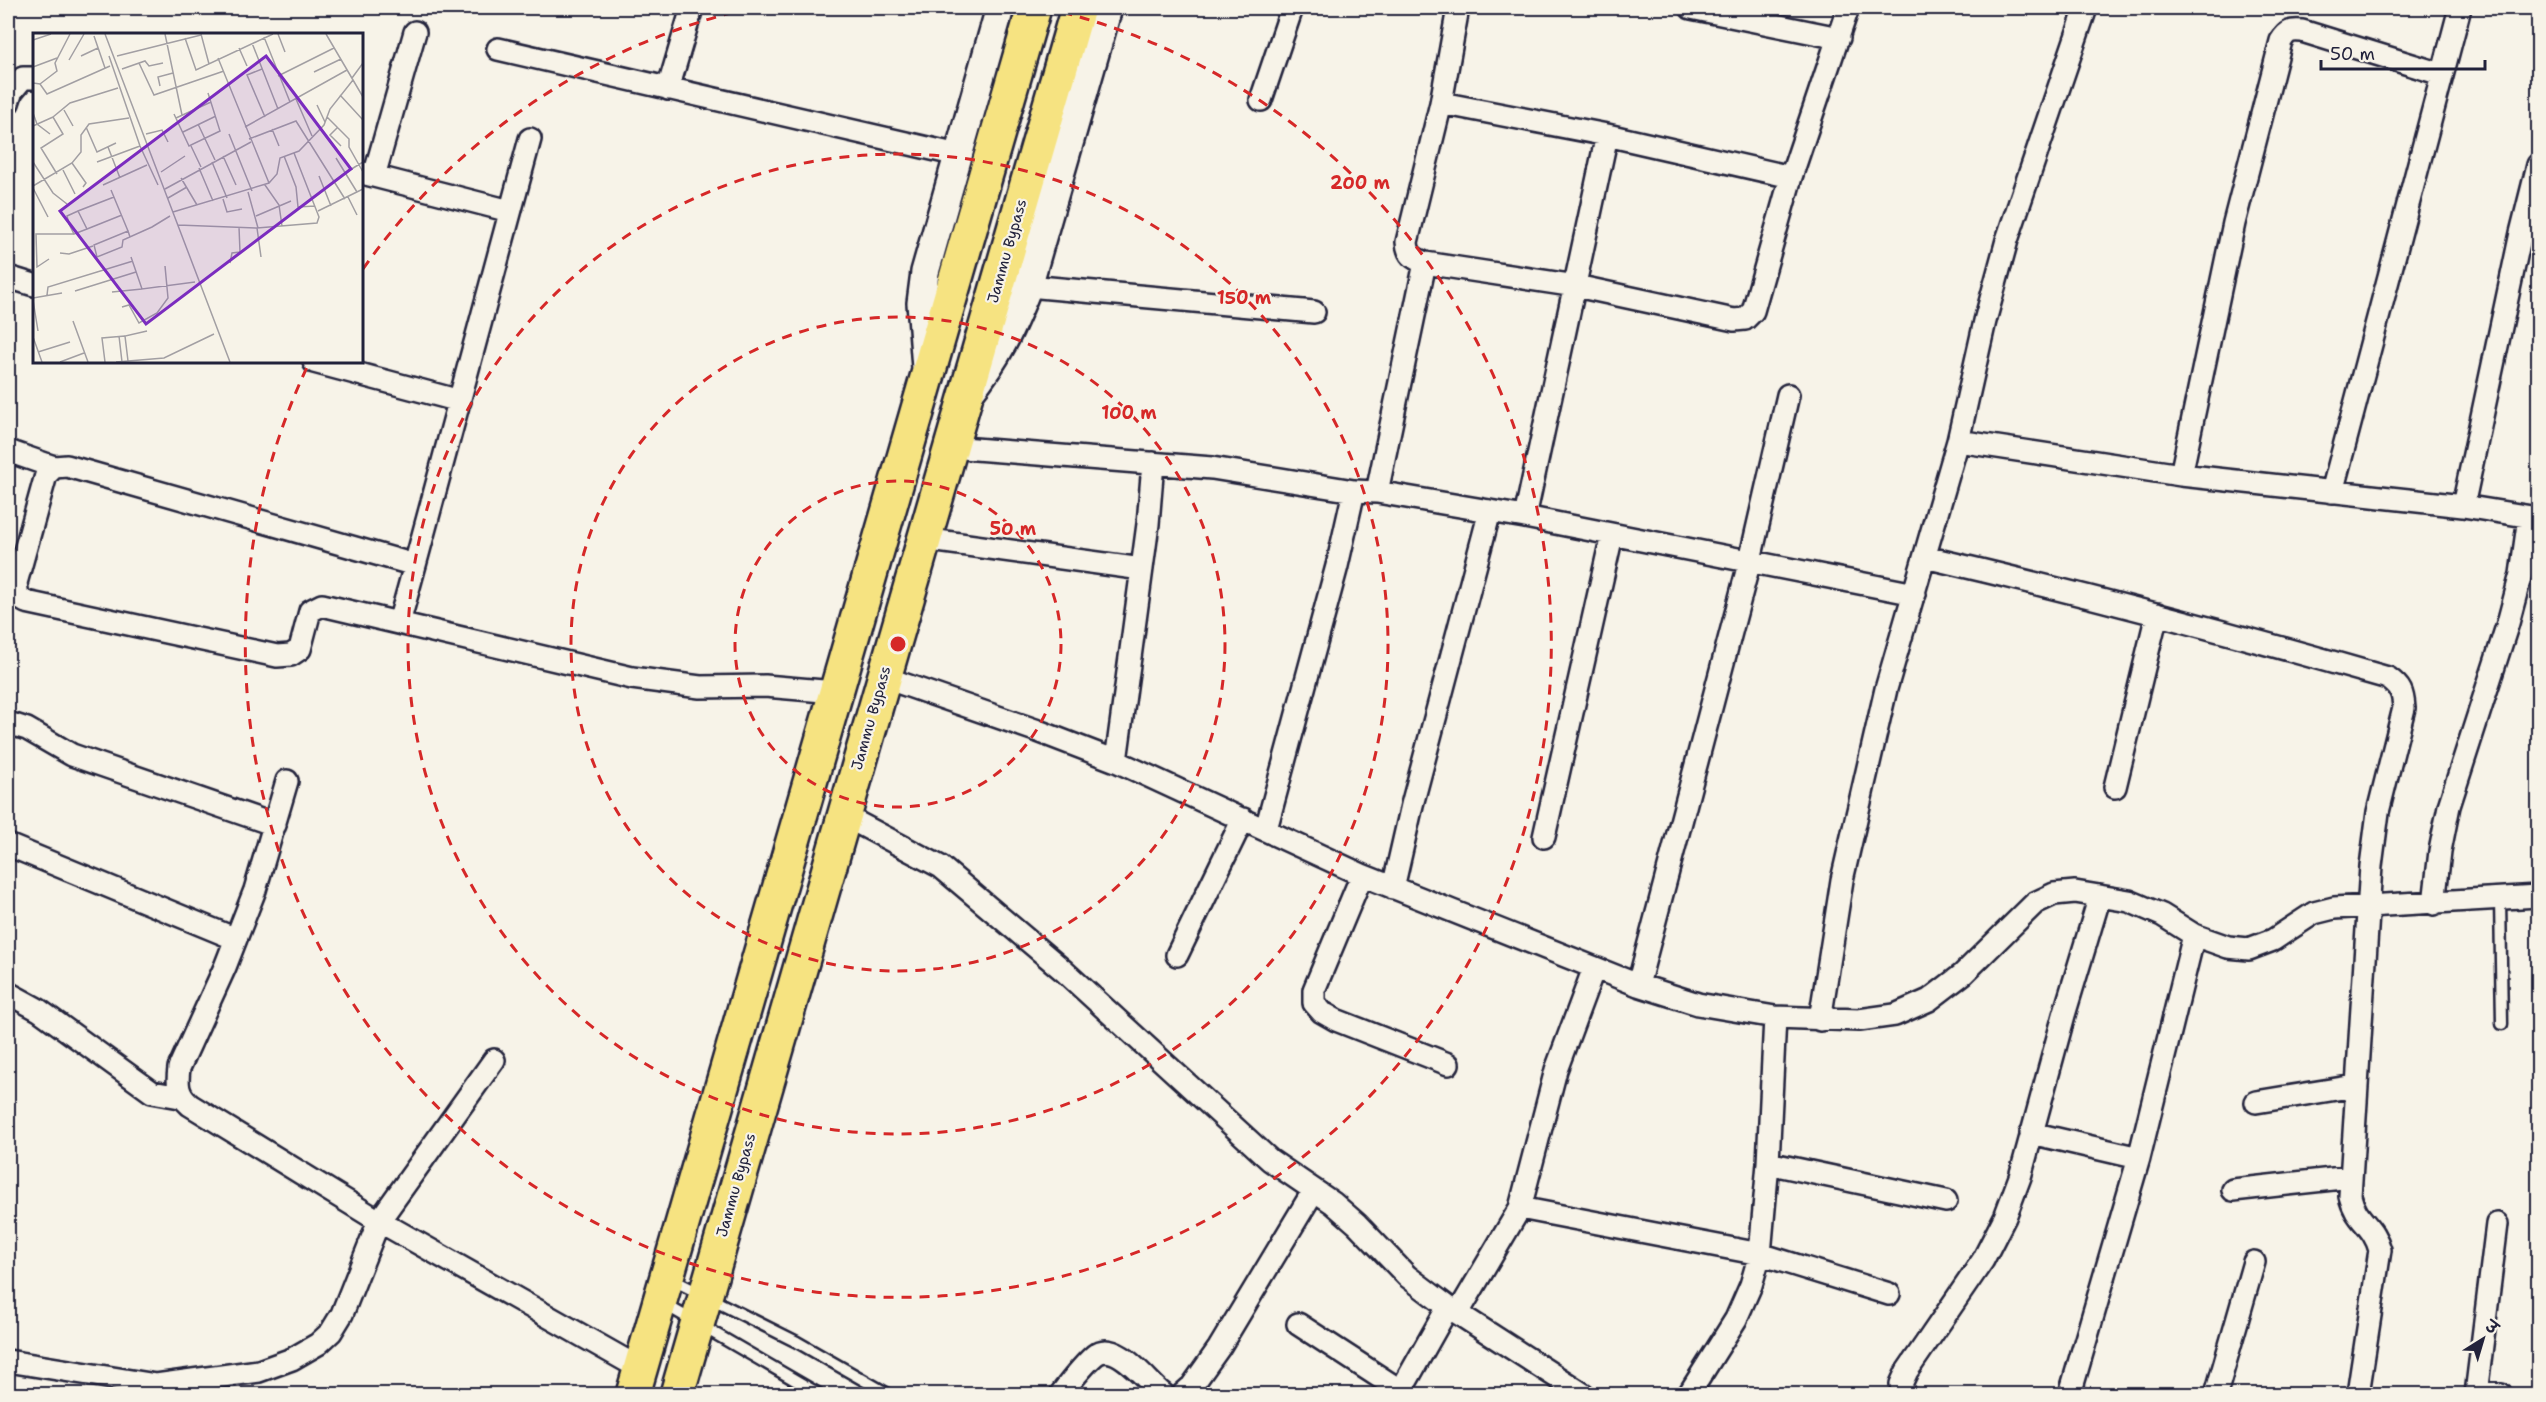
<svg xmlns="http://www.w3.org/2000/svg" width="2546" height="1402" viewBox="0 0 2546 1402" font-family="'Shantell Sans','Playpen Sans Deva',sans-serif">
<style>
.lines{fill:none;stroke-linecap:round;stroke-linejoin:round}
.service-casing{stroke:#22223b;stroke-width:15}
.minor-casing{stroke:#22223b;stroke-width:26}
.tertiary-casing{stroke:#22223b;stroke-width:32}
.trunk-casing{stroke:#22223b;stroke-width:38}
.service{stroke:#f7f3e8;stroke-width:10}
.minor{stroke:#f7f3e8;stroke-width:21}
.tertiary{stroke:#f7f3e8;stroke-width:27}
.trunk{stroke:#f6e381;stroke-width:33}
.ring{fill:none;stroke:#d62828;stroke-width:3;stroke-dasharray:10 8}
.labels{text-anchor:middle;stroke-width:4.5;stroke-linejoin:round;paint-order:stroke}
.street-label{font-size:15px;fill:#22223b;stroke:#f7f3e8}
.inset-road{fill:none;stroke:#a29fa3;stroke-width:1.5}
.view{fill:#7b2cbf;fill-opacity:0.15;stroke:#7b2cbf;stroke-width:3}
.inset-edge{fill:none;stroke:#22223b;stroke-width:3}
.centre{fill:#d62828;stroke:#f7f3e8;stroke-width:3}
.ring-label{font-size:18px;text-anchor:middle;font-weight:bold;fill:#d62828;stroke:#f7f3e8;stroke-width:4.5;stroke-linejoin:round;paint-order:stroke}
</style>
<rect width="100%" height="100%" fill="#f7f3e8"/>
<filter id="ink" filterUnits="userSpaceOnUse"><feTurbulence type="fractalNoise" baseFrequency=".0167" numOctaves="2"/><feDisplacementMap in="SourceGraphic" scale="12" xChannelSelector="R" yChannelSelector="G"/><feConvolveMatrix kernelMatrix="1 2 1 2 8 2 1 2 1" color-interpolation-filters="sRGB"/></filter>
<g filter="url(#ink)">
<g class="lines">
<defs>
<path id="service" d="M2500,899L2502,1024
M671,1279L797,1342L888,1394
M664,1304L819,1394"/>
<path id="minor" d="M1458,8L1441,103L1407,242C1408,255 1413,258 1425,263L1576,286L1734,320L1745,319L1753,311L1791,177L1848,8
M1691,8L1839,38
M498,49L958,155
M668,89L692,8
M1261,100L1292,8
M8,103L12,91L23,78H34
M1441,103L1607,135L1791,177
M362,173L510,211
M374,176L415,32
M8,277L34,285
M1028,286L1314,312
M314,362L460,401
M1958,441L2181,475L2463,506L2538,518
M950,447L1212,468L1354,491L1377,492L1525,517L1915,594
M8,451L54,467
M2181,475L2234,223L2281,41C2287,31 2291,30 2302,31L2441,74
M1377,492L1425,263
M2332,492L2460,8
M2463,506L2521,233L2538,165
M1525,517L1607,135
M923,539L1142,569
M1925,557C2081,593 2235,634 2388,678C2401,687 2403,693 2404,708L2378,812L2371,866L2350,1196C2356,1222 2373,1224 2380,1250L2358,1394
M415,565L530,139
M399,623L415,565L67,466L54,467L46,475L16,583L18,597L26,602L277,656L291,655L300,649L310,611L322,605L632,678L700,687L765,686L835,692
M883,677L1038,731L1116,761L1362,875L1638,985L1698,1004L1775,1017L1859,1020L1895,1015L1929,1000L1963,974L2035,903L2054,894L2075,892L2129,901L2162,915L2194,935L2228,947L2249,949L2273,940L2314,913L2334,908L2538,896
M8,723L27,729L72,755L275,825
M1116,761L1148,524L1153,463
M287,781L255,890L225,967L179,1068C177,1084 177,1094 190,1105L379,1221L641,1369
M2115,787L2157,614
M843,815L941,867L1064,971L1270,1160L1333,1203L1357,1224L1407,1276L1448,1307L1583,1394
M1266,829L1337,566L1354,491
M1544,837L1612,535
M8,845L236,939
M1362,875L1314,990V1003L1322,1012L1336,1020L1448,1064
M1393,888L1412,805L1490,511
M2434,904L2440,851L2449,806L2508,623L2521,574L2529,517
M1177,955L1243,819
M1638,985L1750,560L1788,395
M8,993L39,1010L152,1092L180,1097
M1820,1020L1842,880L1886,689L1958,441L1985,321L2007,240L2086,8
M2256,1102L2355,1086
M2031,1133L2139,1158
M1768,1163L1946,1201
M2233,1190L2351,1177
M1520,1208L1760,1254L1889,1294
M1458,1313L1520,1208L1556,1070L1594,968
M1298,1324L1401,1391
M8,1361L156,1385L259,1371L292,1359L318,1344L331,1332L342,1314L379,1221L494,1060
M2477,1392L2501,1394
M1061,1394C1071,1381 1082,1366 1095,1355C1116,1338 1147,1382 1163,1394
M1183,1394L1192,1386L1219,1348L1314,1190
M1399,1394L1448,1307
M1689,1394L1736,1319L1751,1285L1760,1254L1768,1163L1775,1017
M1904,1394L1901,1384L1907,1371L1983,1260L2005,1217L2020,1177L2064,1015L2100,896
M2070,1394L2139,1158L2194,935
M2216,1394L2254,1262
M2476,1394L2497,1224"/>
<path id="tertiary" d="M926,368L921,303L925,272L1000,8
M969,393C998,357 1011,329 1028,286L1108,8"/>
<path id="trunk" d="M633,1394L1034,8
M677,1394L1078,8"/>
</defs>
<use href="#service" class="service-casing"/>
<use href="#minor" class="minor-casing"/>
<use href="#tertiary" class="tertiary-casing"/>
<use href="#trunk" class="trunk-casing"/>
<use href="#service" class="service"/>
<use href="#minor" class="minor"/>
<use href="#tertiary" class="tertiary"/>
<use href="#trunk" class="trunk"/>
</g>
</g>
<g class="ring">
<circle cx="898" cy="644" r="163"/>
<circle cx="898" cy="644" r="327"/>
<circle cx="898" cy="644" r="490"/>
<path d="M363 269A653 653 0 0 1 751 8M1045 8A653 653 0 1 1 309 363"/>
</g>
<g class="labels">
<g class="street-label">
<text transform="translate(1007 251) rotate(-74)" y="5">Jammu Bypass</text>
<text transform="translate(871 718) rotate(-74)" y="5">Jammu Bypass</text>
<text transform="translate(736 1185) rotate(-74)" y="5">Jammu Bypass</text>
</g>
</g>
<g transform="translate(33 33)">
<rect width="330" height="330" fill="#f7f3e8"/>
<path class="inset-road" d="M72,1L197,329M132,1L149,82M168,1L176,31M245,1L252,19M293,1L330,64M61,3L72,35M231,4L257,69M152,5L163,37L240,1M0,7L18,1M219,10L245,76M206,15L214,33M48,23L65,15M76,23L107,113L125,152M84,23L168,2M185,25L236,150M36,27L51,1M106,30L121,62L191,38M0,34L24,25M89,36L112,28L116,33L130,30M229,36L214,42L232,84M281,39L308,26M245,43L301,15M319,45L330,30M0,50L7,51L14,61L77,33M7,51L24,38L22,30L37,1M127,53L125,44L140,40M307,62L330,87M263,66L279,103M284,72L292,89M31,77L40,93M0,80L4,91L17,101M141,81L156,113L187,98L175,60M20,84L37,70L85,55M294,84L316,106V114L330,139M143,85L178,69M165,91L182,127M0,93L20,84L30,101L8,115L24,141M53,94L64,119L83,110M212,94L314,37M305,94L297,102L308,113M239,96L246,113M150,99L183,83M113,101L129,97L135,109M196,101L219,158M216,106L263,88L312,166M158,113L168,134M75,114L87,145M190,123L203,152M251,123L263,154L265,174L282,173M303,125L324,159M0,129L20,160L34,171M64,129L107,113M179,129L194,165M39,130L53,150L50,154M166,135L180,168M30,137L42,161M128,139L152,123M312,140L330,129M286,143L298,173M148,145L164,172M70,152L114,132M232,152L246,172L249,193M0,153L39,130L48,119V102L56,91L96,85M0,155L15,184M132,156L218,109M78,157L95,198M215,159L225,195M81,164L45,178L54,196L89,182M315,164L324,182M135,165L154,154M190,166L194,179L209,176M45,178L34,183L36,191L41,201L54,196M285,178L330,156M140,179L236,150L244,141L247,125L266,118L291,92L297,76L320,47M223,183L258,168M145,192L224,195L284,190L286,184L261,120M224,195L228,224M97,204L95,198L61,212L64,224L89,214L90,207L119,194L137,183M27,220L36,221L60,213M98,224L109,256L162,249M16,226L4,234L3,201H41M197,230L199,220L207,219L206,194M42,258L103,239M79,259L109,256M14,262L15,254L100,228M0,265L29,260M0,267L5,298M89,274L96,272L106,290L124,280L135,265L132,233M40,288L55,329M86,303L89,329M0,304L9,329M5,319L37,309M95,328L92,303L114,298M27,329L51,320M72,329L69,305L92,303M83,329L131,325L181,301"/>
<path class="view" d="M233,23L318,136L113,291L27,178Z"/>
<rect width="330" height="330" class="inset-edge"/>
</g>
<circle cx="898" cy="644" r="9" class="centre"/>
<g class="ring-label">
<text x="1360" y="189">200 m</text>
<text x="1244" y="304">150 m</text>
<text x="1129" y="419">100 m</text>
<text x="1013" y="535">50 m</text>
</g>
<rect width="2546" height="1402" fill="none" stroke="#f7f3e8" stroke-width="30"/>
<rect x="15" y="15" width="2516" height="1372" fill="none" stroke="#22223b" stroke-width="2" filter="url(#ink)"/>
<g transform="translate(2483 1339) rotate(37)" stroke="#f7f3e8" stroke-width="4.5" paint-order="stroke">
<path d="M0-4.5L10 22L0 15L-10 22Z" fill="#22223b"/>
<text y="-9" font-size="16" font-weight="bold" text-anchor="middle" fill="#22223b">उ</text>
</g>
<path d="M2321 60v9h164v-9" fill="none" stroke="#22223b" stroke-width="3"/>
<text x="2330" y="60" font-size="18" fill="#22223b" stroke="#f7f3e8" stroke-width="4.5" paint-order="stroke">50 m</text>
</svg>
